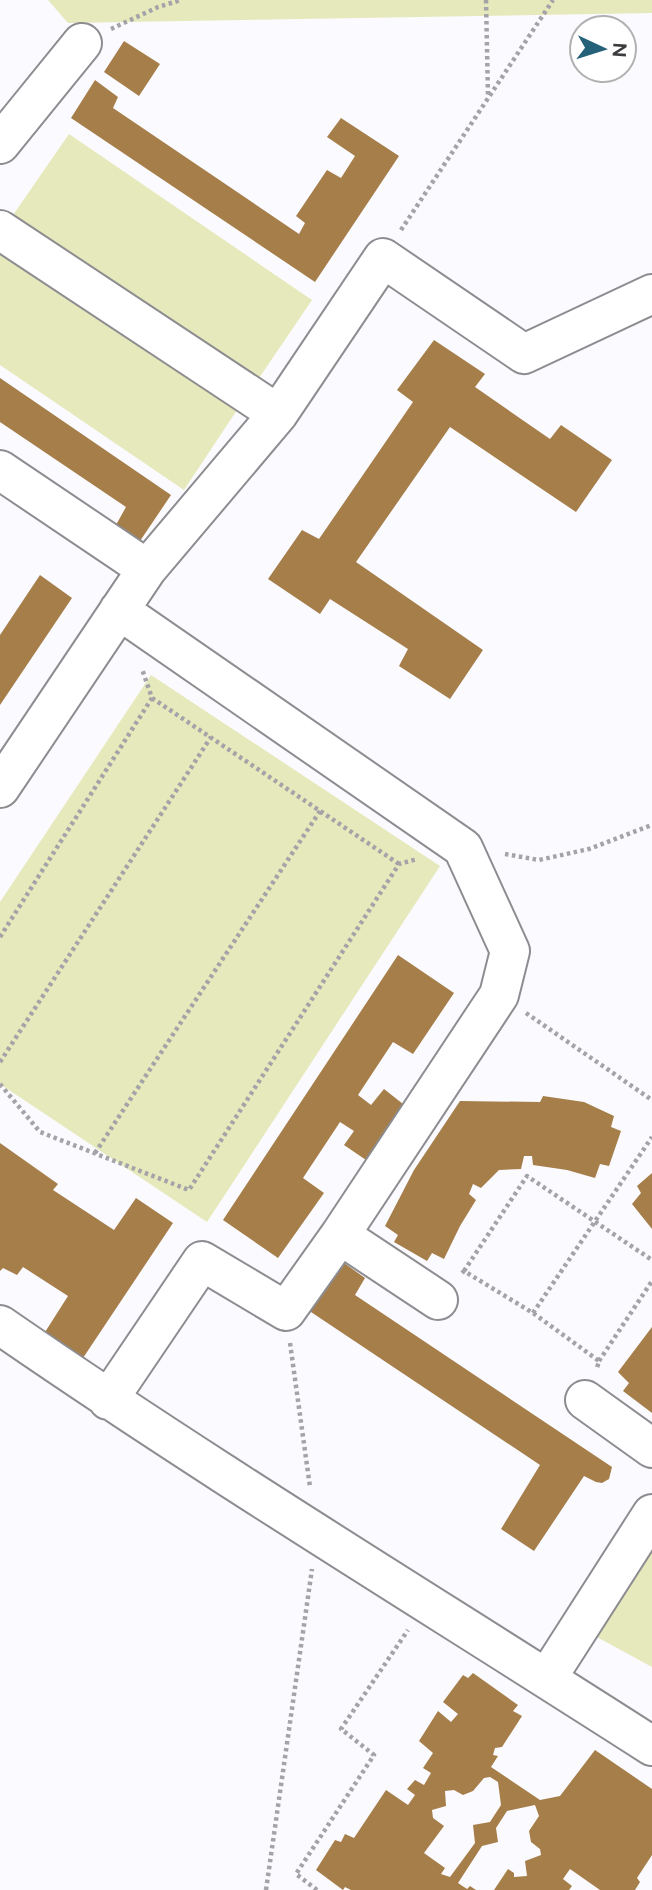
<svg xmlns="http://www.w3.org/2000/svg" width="652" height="1890" viewBox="0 0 652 1890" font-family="Figtree,sans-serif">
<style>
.green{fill:#e6e9bb}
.building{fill:#a57e49;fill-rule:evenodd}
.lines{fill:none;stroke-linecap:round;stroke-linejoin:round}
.minor-casing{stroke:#8d8c90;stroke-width:42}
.path{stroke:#a4a3a7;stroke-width:4.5;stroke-dasharray:3.5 3.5;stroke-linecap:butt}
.minor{stroke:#fff;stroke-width:38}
</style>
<rect width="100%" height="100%" fill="#fbfafe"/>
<path class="green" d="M48,0H652V13L68,23Z
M69,134L312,300L255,384L11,218Z
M0,249L237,410L184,490L0,365Z
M151,675L440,866L207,1222L0,1084V902Z
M652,1541V1667L595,1636Z"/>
<path class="building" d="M124,41L160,64L139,96L104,72Z
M95,80L118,97L113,108L299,234L305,223L296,216L327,170L341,178L355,156L327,137L341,118L399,156L315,282L71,118Z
M434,340L485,374L475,387L550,439L561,425L612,460L576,512L450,427L356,562L483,650L450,699L399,666L408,649L330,599L320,614L268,579L302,530L319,539L413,402L397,390Z
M0,378L171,495L140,541L116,525L126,507L0,422Z
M40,575L72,598L0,705V635Z
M398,955L454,993L413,1054L393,1042L358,1095L371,1105L384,1089L403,1104L366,1160L344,1145L354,1131L340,1122L303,1178L324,1193L278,1258L223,1220Z
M543,1096L584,1102L614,1116L611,1127L621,1131L609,1166L600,1164L595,1178L567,1170L533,1165L532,1156H524L521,1169L499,1170L481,1188L473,1184L469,1194L476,1200L460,1226L444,1259L432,1253L427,1261L394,1242L398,1235L385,1226L414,1170L460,1101L540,1102Z
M0,1143L58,1184L53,1190L114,1230L136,1198L173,1223L77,1367L40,1340L68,1296L23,1267L17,1275L3,1268L0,1271Z
M652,1173V1229L632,1204L641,1193L637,1186Z
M340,1260L365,1278L355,1295L612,1467L609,1479L602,1483L596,1482L584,1476L534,1551L501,1529L540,1465L308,1310Z
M652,1327V1413L623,1391L629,1383L618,1372Z
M473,1673L518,1705L513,1711L522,1716L502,1747L495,1748L493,1755L498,1756L491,1767L540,1800L560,1796L595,1750L652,1789V1855L637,1878L640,1882L635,1890H600L570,1869L563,1879L572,1886L569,1890H494L508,1869L514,1873V1877L527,1876L525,1861L541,1855L540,1849L531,1842L529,1831L539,1816L535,1805L507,1811L496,1828L498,1842L482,1846L458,1883L467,1889L470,1886L476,1890H351L345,1887L343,1890L316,1870L335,1840L341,1842L345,1834L354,1838L386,1790L408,1805L415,1795L407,1789L415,1780L424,1785L431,1773L423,1768L433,1753L419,1741L438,1711L451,1722L458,1714L443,1702L463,1675L468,1678ZM490,1777L498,1782L501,1805L490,1822L473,1825L475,1843L450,1877L441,1874L445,1868L424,1853L444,1826L433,1818L432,1810L446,1806L445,1791L454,1790L463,1795L473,1791L484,1778Z"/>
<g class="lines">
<defs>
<path id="minor" d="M0,144L82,43
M0,230L278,414L147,569L0,788
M278,414L383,258L524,354L652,294
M0,470L147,569
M340,1235L438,1300
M0,1325C213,1472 434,1606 652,1746
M108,1400L202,1261L286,1311L340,1235L499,995L510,951L463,848L119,610
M585,1400L652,1448
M547,1678L652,1514"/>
</defs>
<use href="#minor" class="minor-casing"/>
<path class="path" d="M486,0L488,95
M111,29L158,7L181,0
M401,230L553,0
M152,698L399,864
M505,854L539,860L589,849L652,825
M0,937L152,698L142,669
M526,1013L652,1100
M0,1062L211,737
M0,1084L40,1132L189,1190L399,864L417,859
M95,1153L320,811
M464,1271L527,1176L652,1260
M462,1273L464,1271L533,1313L599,1361L597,1368
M533,1313L652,1137
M290,1343L310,1487
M599,1361L652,1281
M266,1890L312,1569
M317,1890L296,1874L374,1755L341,1729L408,1630"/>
<use href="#minor" class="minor"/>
</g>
<g transform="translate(603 49) rotate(94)"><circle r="33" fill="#ffffff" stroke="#b1b1b1" stroke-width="2"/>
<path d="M0-5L12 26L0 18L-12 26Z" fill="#256179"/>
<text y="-10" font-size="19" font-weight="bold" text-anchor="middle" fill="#3c3b3d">N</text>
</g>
</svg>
